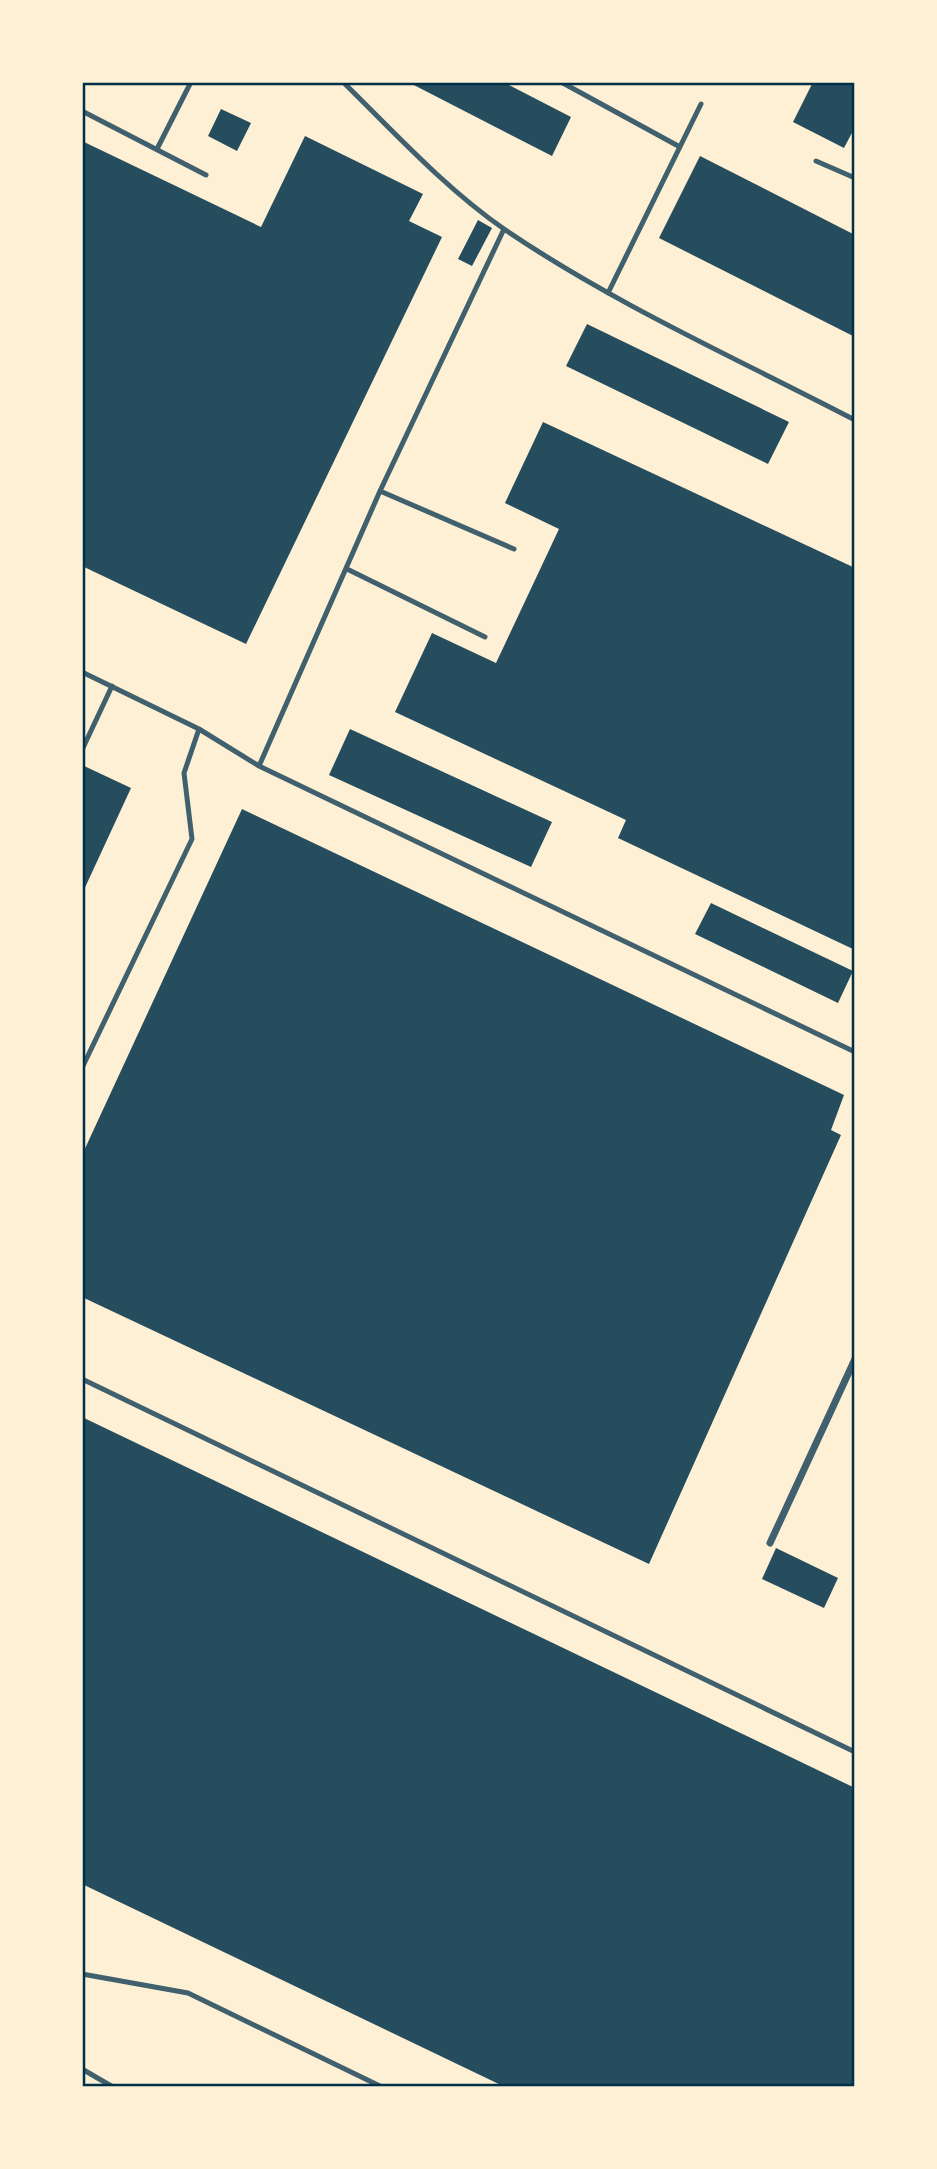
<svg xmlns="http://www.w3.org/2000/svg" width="937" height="2169" viewBox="0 0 937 2169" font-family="'Fira Sans Condensed',sans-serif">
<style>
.building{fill:#264d5e}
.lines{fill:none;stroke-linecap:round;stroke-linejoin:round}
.service{stroke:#3f606c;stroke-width:5}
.minor{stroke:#3f606c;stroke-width:7}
.neatline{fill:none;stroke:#003049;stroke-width:2.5}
</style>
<rect width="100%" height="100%" fill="#fdf0d5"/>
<path class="building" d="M408,82H503L571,117L552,156Z
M813,82H855V127L844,148L793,122Z
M221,109L251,123L237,151L208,136Z
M305,136L423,194L409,221L442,237L246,644L82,566V141L261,227Z
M700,156L855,235V337L659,238Z
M478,220L492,228L472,266L458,259Z
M587,324L789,422L768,464L566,366Z
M543,422L855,568V950L618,838L626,820L395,712L432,633L496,663L559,529L505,503Z
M350,729L552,822L531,867L329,775Z
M82,765L131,788L82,894Z
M242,809L844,1095L831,1130L841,1135L649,1564L82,1297V1155Z
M711,903L853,971L838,1003L695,934Z
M82,1417L855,1788V2087H505L82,1884Z
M776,1548L838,1578L824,1608L762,1579Z"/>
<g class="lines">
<path class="service" d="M343,82C395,133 445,188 504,229C614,304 738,359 855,420
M561,82L680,147
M82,111L206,175
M157,149L191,82
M816,161L855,178
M608,293L701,104
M380,491L514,549
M347,569L485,637
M82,672L199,729L259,766L855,1052
M82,750L112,686
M259,766L380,491L504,229
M82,1068L192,839L184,773L199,729
M82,1379L855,1752
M82,1974L188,1993L382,2087
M82,2069L113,2087"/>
<path class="minor" d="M770,1543L855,1359"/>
</g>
<rect width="937" height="2169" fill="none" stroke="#fdf0d5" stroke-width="168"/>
<rect x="84" y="84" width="769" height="2001" class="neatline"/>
</svg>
